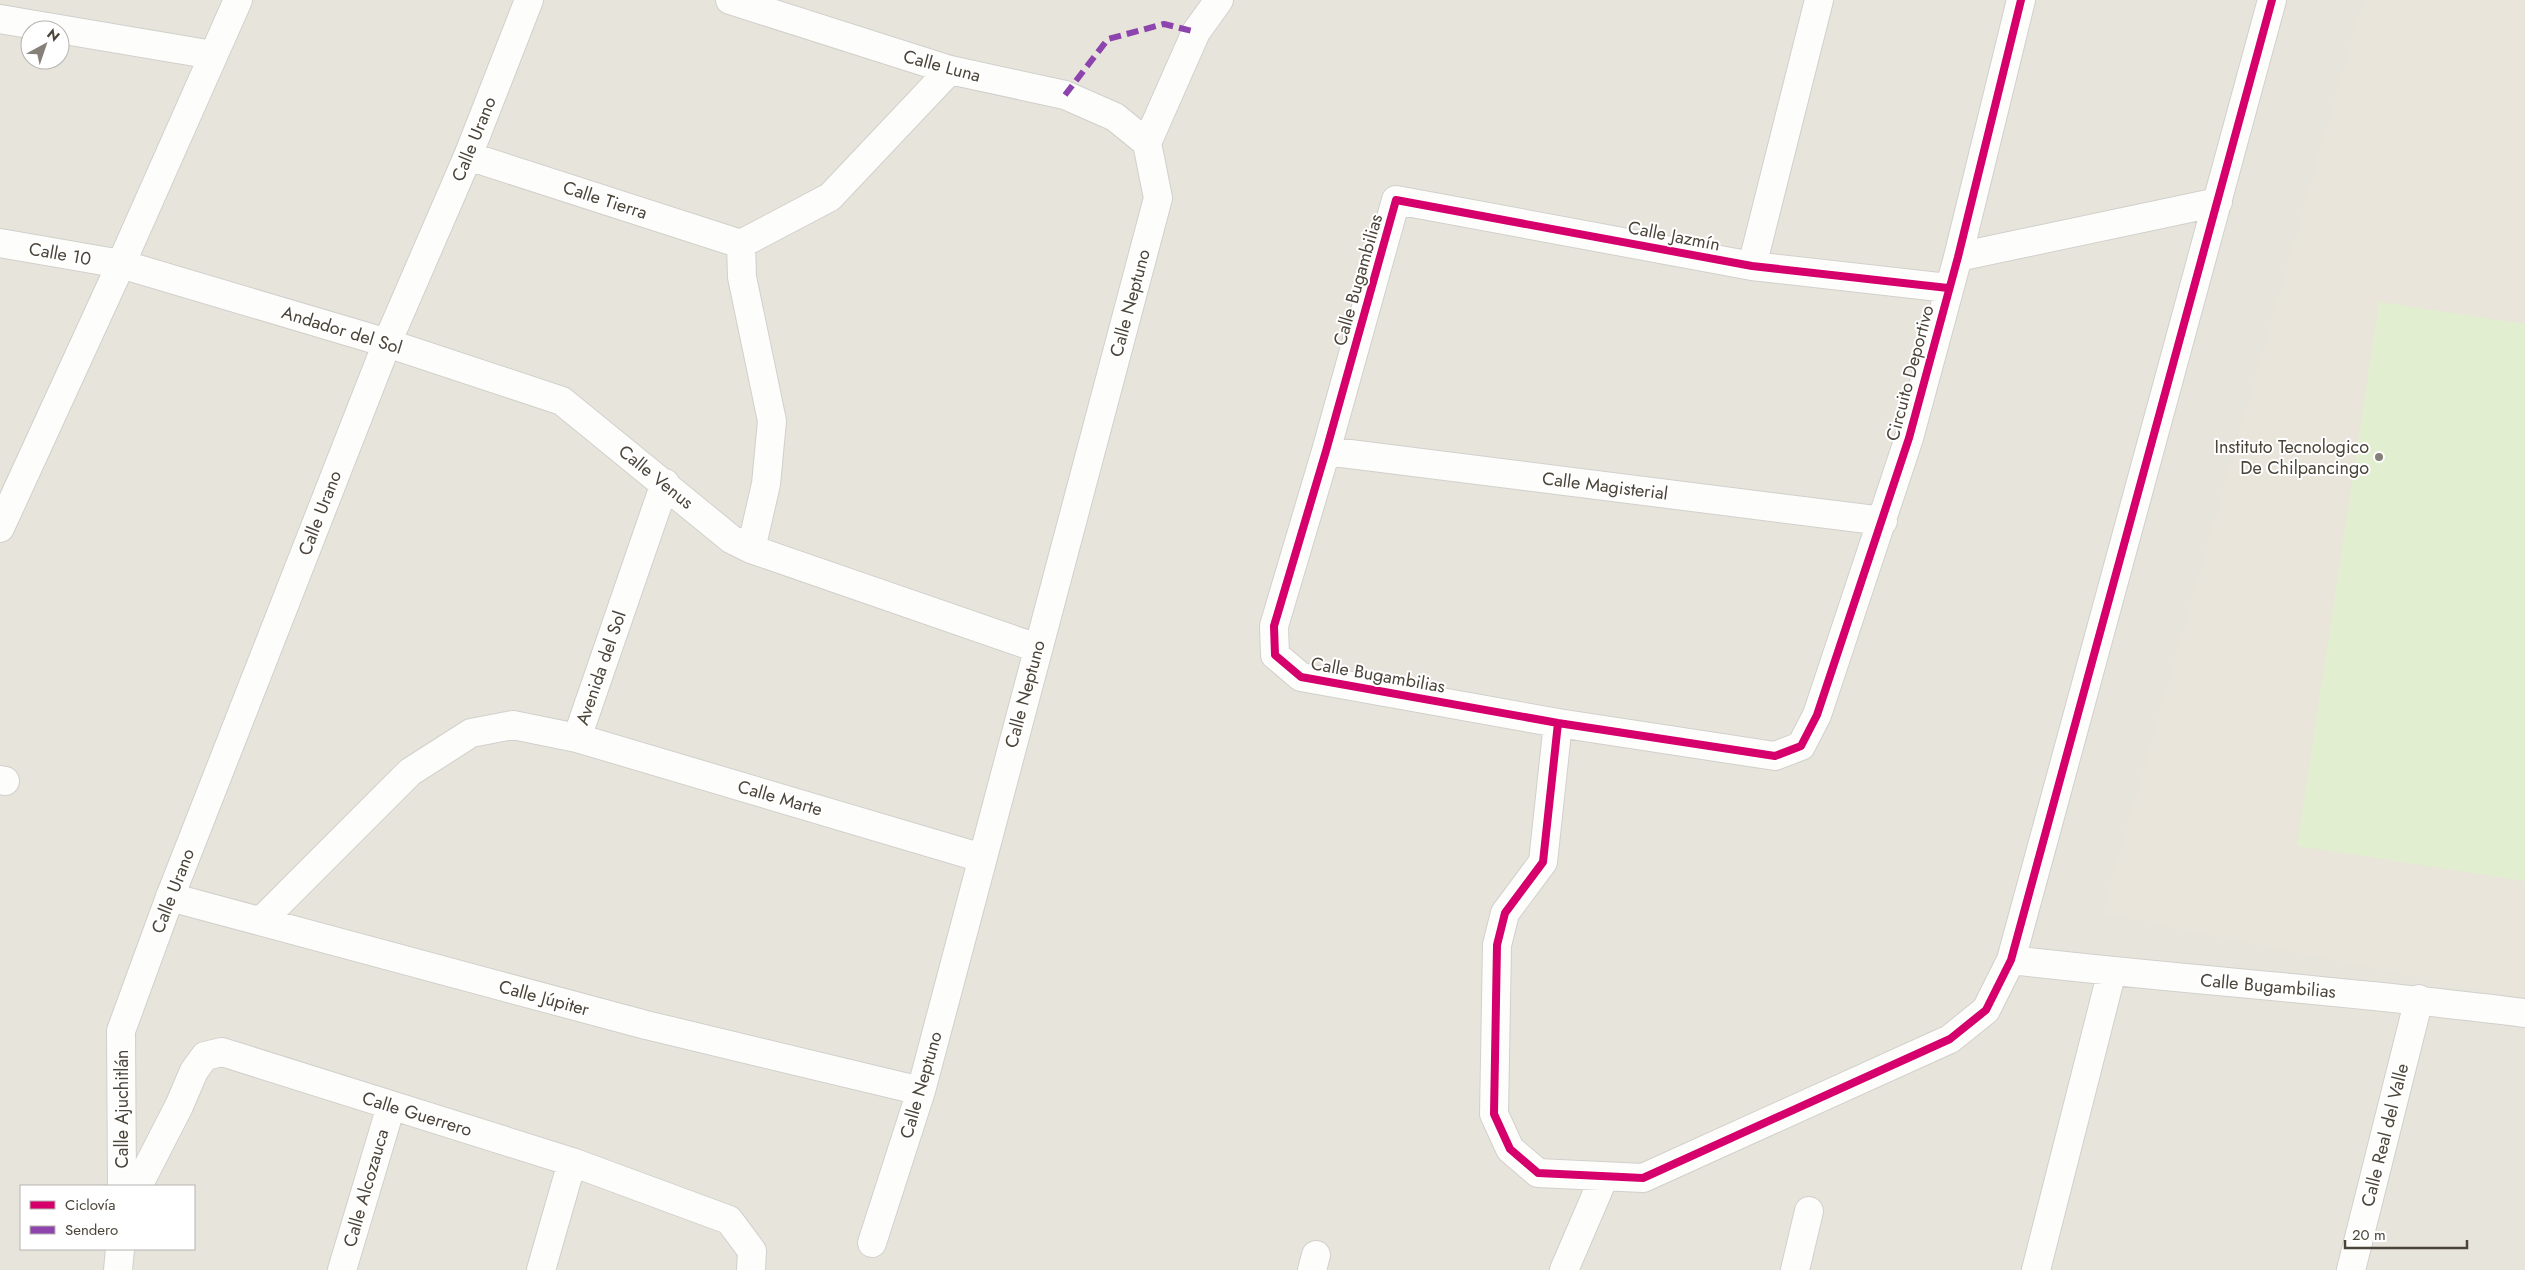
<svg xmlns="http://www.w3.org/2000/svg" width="2525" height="1270" viewBox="0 0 2525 1270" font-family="Jost,sans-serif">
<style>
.residential{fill:#e7e4dc;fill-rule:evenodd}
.education{fill:#eae5da}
.green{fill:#e1eecf}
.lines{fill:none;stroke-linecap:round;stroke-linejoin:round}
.minor-casing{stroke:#d2d0cb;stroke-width:30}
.tertiary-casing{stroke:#d2d0cb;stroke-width:30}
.minor{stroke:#fdfdfc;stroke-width:28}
.tertiary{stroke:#fdfdfc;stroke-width:28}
.quiet{stroke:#8e44ad;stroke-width:6;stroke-dasharray:12 6;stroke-linecap:butt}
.cycleway-casing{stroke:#fff;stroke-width:11}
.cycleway{stroke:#d6006c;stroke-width:8}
.poi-dot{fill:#868178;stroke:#fff;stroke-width:2}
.labels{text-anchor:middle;stroke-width:4;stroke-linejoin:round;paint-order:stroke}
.street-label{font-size:18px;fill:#4b4439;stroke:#fff}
.poi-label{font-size:18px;fill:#4b4439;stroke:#fff;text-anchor:end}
</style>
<rect width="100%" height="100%" fill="#f4f2ee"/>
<path class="residential" d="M0,0H2525V1270H0ZM30,30H60V60H30ZM21,1186H194V1249H21Z"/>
<path class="education" d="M2363,0H2525V999L2103,913Z"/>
<path class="green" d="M2379,302L2525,324V881L2297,846Z"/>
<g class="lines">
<defs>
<path id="minor" d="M529,0L468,156L387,343L562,401L731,539L751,549L1037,648
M730,0L950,70L1065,95L1115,117L1147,143
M0,19L213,55
M1147,143L1196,32L1219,0
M468,156L741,244
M1958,257L2218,202
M1752,266L1819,0
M1948,288L1752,266L1396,200L1326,451L1274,626L1275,655L1301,677L1558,723L1775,756L1801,746L1817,715L1909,438L1958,257L2021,0
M1326,451L1883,521
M0,528L121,264L238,0
M751,549L766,484L772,421L742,277L741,244L830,197L950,70
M1558,723L1543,862L1505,913L1497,945L1494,1114L1510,1149L1538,1173L1643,1178L1950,1039L1986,1010L2011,960L2272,0
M577,738L665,483
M0,780L5,781
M170,897L646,1025L921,1091
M261,921L410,772L471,733L513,725L577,738L982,858
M2011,960C2182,980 2354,991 2525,1013
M138,1186L179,1106L194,1071L205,1056L222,1052L572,1162L729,1220L752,1251L751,1270
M872,1243L921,1091L1158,198L1147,143
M342,1270L391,1106
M541,1270L572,1162
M1312,1270L1316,1255
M1564,1270L1604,1177
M1795,1270L1809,1211
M2036,1270L2112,971
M2351,1270L2419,999"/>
<path id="tertiary" d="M0,243L121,264L387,343L170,897L121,1031L122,1186
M118,1270L120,1249"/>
</defs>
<use href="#minor" class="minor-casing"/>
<use href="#tertiary" class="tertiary-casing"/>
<use href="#minor" class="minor"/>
<use href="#tertiary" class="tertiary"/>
<path class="quiet" d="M1065,95L1108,39L1164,24L1196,32"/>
<defs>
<path id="cycleway" d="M1948,288L1752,266L1396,200L1326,451L1274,626L1275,655L1301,677L1558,723L1775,756L1801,746L1817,715L1909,438L1958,257L2021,0
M1558,723L1543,862L1505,913L1497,945L1494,1114L1510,1149L1538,1173L1643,1178L1950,1039L1986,1010L2011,960L2272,0"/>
</defs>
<use href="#cycleway" class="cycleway-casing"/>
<use href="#cycleway" class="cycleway"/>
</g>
<circle class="poi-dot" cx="2379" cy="457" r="5"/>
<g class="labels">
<g class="street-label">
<text transform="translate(942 66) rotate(15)" y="6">Calle Luna</text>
<text transform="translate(474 139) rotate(-68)" y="6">Calle Urano</text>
<text transform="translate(605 200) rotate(18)" y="6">Calle Tierra</text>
<text transform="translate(1674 236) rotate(11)" y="6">Calle Jazmín</text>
<text transform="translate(60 254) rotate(10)" y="6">Calle 10</text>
<text transform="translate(1358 280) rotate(-74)" y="6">Calle Bugambilias</text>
<text transform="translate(1130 303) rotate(-75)" y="6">Calle Neptuno</text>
<text transform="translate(342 330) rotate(17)" y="6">Andador del Sol</text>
<text transform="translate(1910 373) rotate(-75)" y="6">Circuito Deportivo</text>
<text transform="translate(656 477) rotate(39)" y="6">Calle Venus</text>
<text transform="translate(1605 486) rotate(7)" y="6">Calle Magisterial</text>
<text transform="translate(320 513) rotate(-69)" y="6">Calle Urano</text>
<text transform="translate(601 668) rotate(-71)" y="6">Avenida del Sol</text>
<text transform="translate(1378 675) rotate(10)" y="6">Calle Bugambilias</text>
<text transform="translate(1025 694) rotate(-75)" y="6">Calle Neptuno</text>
<text transform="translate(780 798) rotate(16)" y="6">Calle Marte</text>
<text transform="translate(173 891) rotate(-69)" y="6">Calle Urano</text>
<text transform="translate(2268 986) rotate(5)" y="6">Calle Bugambilias</text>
<text transform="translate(544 998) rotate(15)" y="6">Calle Júpiter</text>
<text transform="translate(921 1085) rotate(-74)" y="6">Calle Neptuno</text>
<text transform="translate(122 1109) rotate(-90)" y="6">Calle Ajuchitlán</text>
<text transform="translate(417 1114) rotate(17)" y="6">Calle Guerrero</text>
<text transform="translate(2385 1135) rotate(-76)" y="6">Calle Real del Valle</text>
<text transform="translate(366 1188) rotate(-74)" y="6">Calle Alcozauca</text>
</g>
<g class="poi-label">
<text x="2369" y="453">Instituto Tecnologico<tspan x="2369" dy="21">De Chilpancingo</tspan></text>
</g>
</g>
<rect x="20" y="1185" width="175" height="65" fill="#ffffff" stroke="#b7b4b0"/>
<rect x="30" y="1201" width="25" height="8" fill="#d6006c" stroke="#b7b4b0"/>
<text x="65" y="1210" font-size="15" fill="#4b4439">Ciclovía</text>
<rect x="30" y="1226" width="25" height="8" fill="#8e44ad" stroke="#b7b4b0"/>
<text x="65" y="1235" font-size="15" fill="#4b4439">Sendero</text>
<g transform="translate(45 45) rotate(40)"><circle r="24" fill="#ffffff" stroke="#b7b4b0"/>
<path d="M0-4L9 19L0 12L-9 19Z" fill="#868178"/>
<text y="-8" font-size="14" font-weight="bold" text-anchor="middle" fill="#4b4439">N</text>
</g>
<path d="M2345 1240v8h122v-8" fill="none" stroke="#4b4439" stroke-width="2.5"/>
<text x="2352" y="1240" font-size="15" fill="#4b4439" stroke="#ffffff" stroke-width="4" paint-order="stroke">20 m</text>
</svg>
